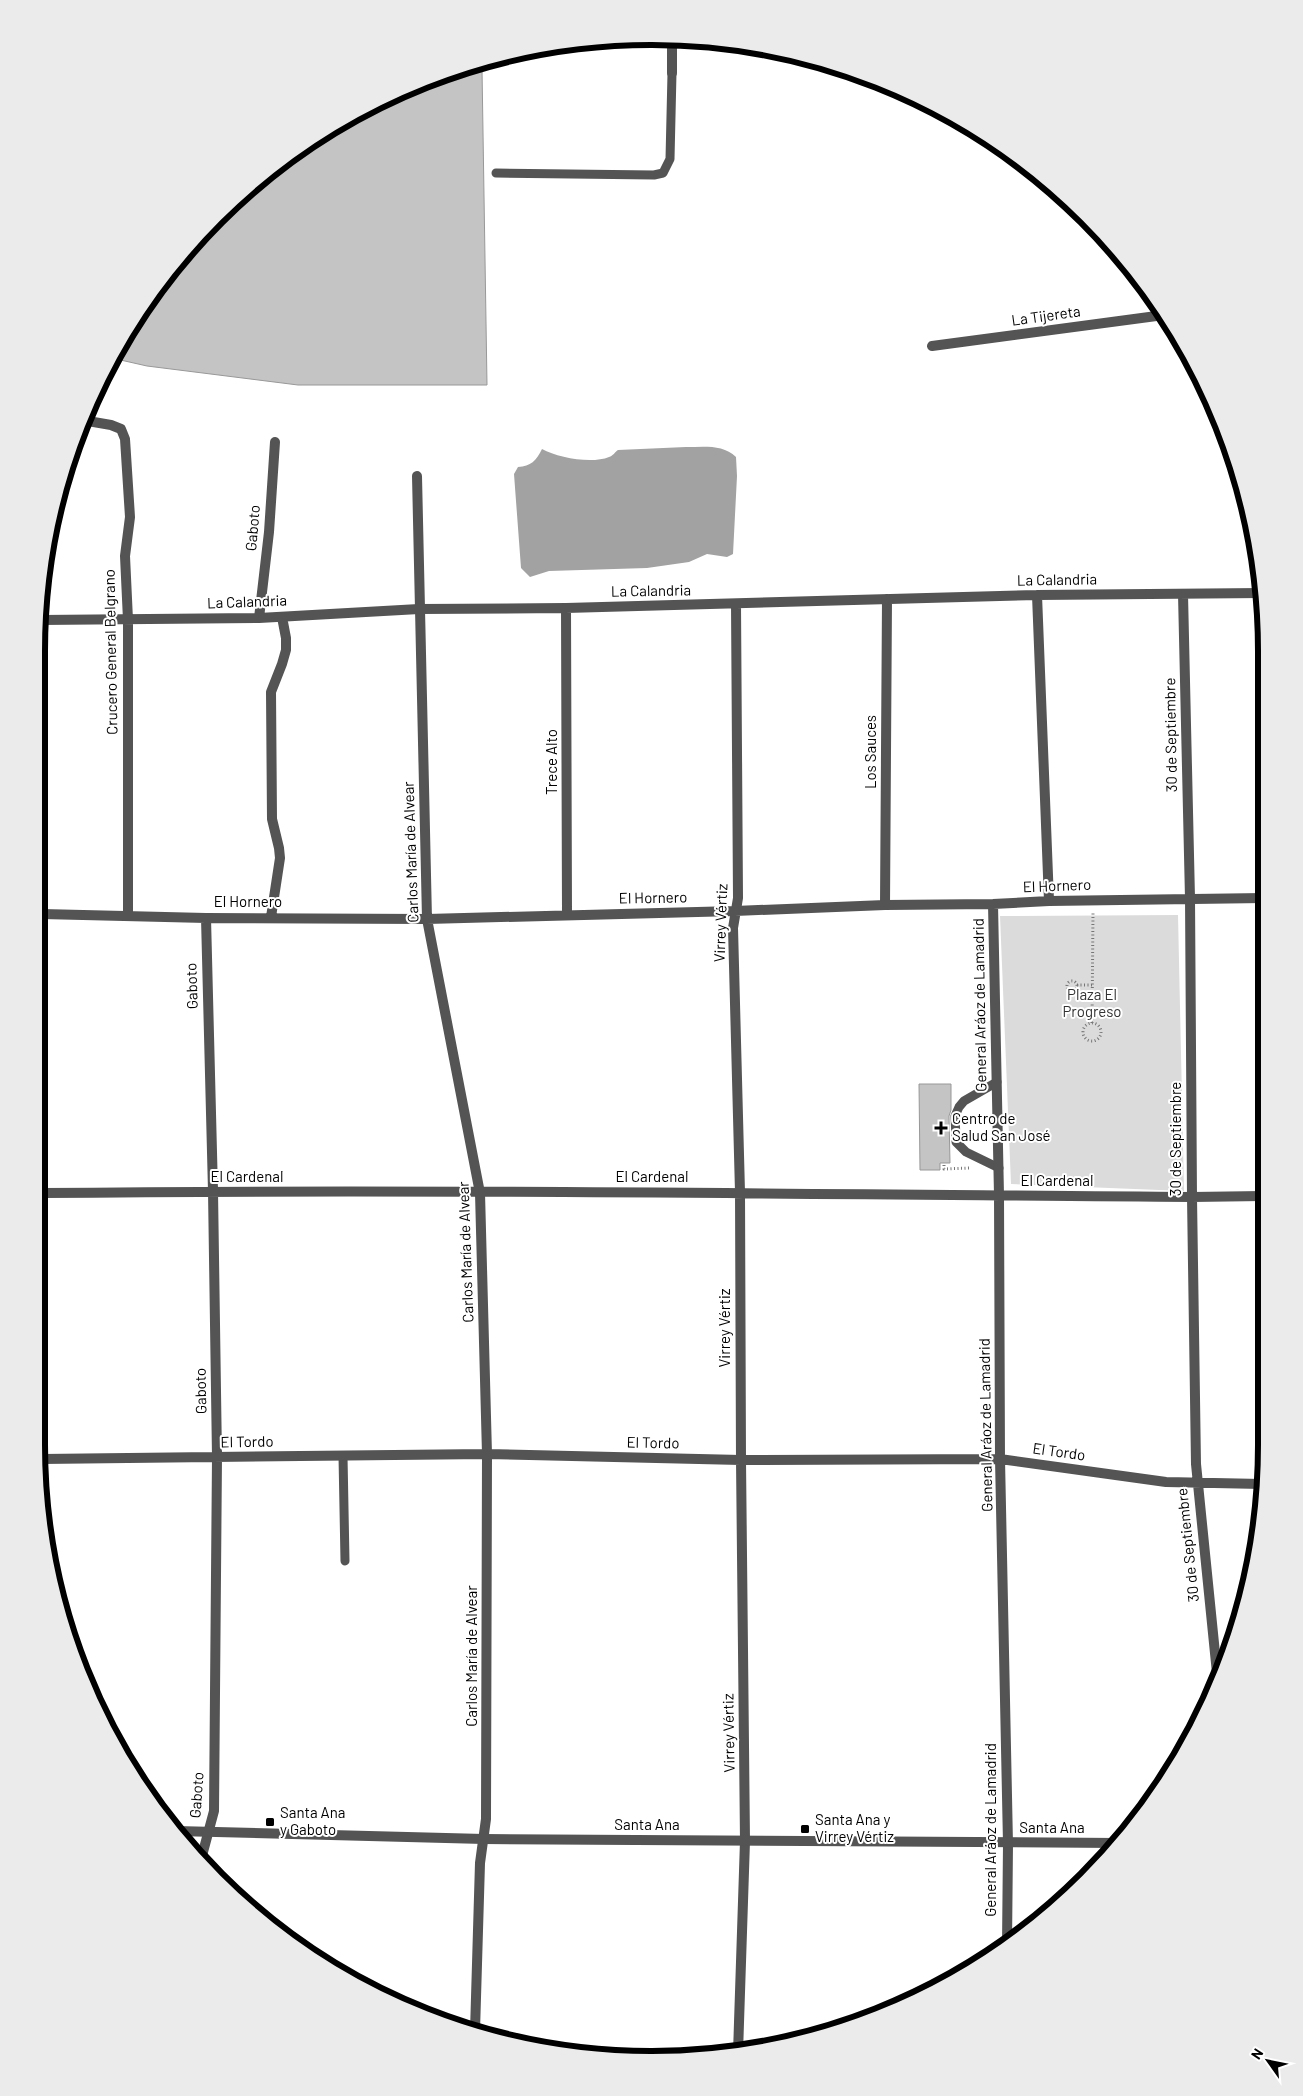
<svg xmlns="http://www.w3.org/2000/svg" width="1303" height="2096" viewBox="0 0 1303 2096" font-family="Barlow,sans-serif">
<style>
.green{fill:#dbdbdb}
.water{fill:#a2a2a2}
.building{fill:#c4c4c4;stroke:#989898}
.lines{fill:none;stroke-linecap:round;stroke-linejoin:round}
.path{stroke:#767676;stroke-width:3;stroke-dasharray:1 2.5;stroke-linecap:butt}
.service{stroke:#545454;stroke-width:9}
.minor{stroke:#545454;stroke-width:10}
.tertiary{stroke:#545454;stroke-width:10}
.poi-dot{fill:#000;stroke:#fff;stroke-width:2}
.labels{text-anchor:middle;stroke-width:4;stroke-linejoin:round;paint-order:stroke}
.street-label{font-size:15px;fill:#000;stroke:#fff}
.park-label{font-size:15px;fill:#323232;stroke:#fff}
.poi-label{font-size:15px;fill:#000;stroke:#fff;text-anchor:start}
.rim{fill:none;stroke:#000;stroke-width:6}
</style>
<rect width="100%" height="100%" fill="#fff"/>
<path class="green" d="M1178,915L1184,1191L1011,1184L1000,916Z"/>
<path class="water" d="M686,447C704,447 723,444 736,457L737,476L733,554L727,557L707,554L689,562L647,568L549,571L530,577L521,568L514,474L518,467C531,466 536,461 542,449C558,458 592,464 609,457C613,456 615,452 618,450Z"/>
<path class="building" d="M453,69H482L487,385H298L147,366L116,359L164,277L246,189L344,119Z
M919,1084H951V1110L949,1116L950,1163H940V1170H920Z"/>
<g class="lines">
<path class="path" d="M1067 986a5 5 0 1 1 10 0a5 5 0 1 1-10 0Z
M1077,985H1092
M1092,1023L1093,913
M1083 1032a9 9 0 1 1 18 0a9 9 0 1 1-18 0Z
M944,1165V1169L970,1168"/>
<path class="service" d="M496,173L654,175L663,173L670,159L672,73
M997,1082L964,1101L959,1107L955,1116L956,1138V1142L966,1152L999,1168
M343,1456L345,1561"/>
<path class="minor" d="M672,73V38
M932,346L1164,315
M82,420L111,425L121,429L125,439L130,517L125,556L128,620V916
M417,476L427,919L480,1193L487,1454L486,1819L480,1863L475,2031
M1183,594L1190,898L1192,1197L1196,1464L1218,1683
M1037,595L1049,901
M736,604L738,898L733,928L740,1192L741,1460L745,1841L738,2053
M566,608L567,915
M259,618L269,532L275,442
M41,620L259,618L419,609L566,608L1037,595L1262,593
M993,904L999,1195L1000,1459L1008,1844L1007,1945
M885,905L887,599
M42,914L206,918L427,919L735,911L885,905L993,904L1049,901L1264,898
M271,917L280,858L279,848L272,819L271,692L282,664L286,650V638L282,617
M42,1193C425,1189 808,1194 1192,1197L1263,1196
M42,1459L487,1454L741,1460L1000,1459L1166,1482L1262,1484
M202,1862L203,1852L214,1811L217,1457L213,1191L206,918"/>
<path class="tertiary" d="M176,1831L484,1839L1118,1843"/>
</g>
<g class="poi-dot">
<path d="M938.5 1120.5h5v5h5v5h-5v5h-5v-5h-5v-5h5z"/>
<rect x="265" y="1817" width="10" height="10" rx="2.5"/>
<rect x="800" y="1824" width="10" height="10" rx="2.5"/>
</g>
<g class="labels">
<g class="street-label">
<text transform="translate(1046 316) rotate(-8)" y="5">La Tijereta</text>
<text transform="translate(253 528) rotate(-85)" y="5">Gaboto</text>
<text transform="translate(1057 580) rotate(-1)" y="5">La Calandria</text>
<text transform="translate(651 591) rotate(-1)" y="5">La Calandria</text>
<text transform="translate(247 602) rotate(-2)" y="5">La Calandria</text>
<text transform="translate(111 652) rotate(-91)" y="5">Crucero General Belgrano</text>
<text transform="translate(1171 735) rotate(-91)" y="5">30 de Septiembre</text>
<text transform="translate(871 752) rotate(-90)" y="5">Los Sauces</text>
<text transform="translate(552 762) rotate(-90)" y="5">Trece Alto</text>
<text transform="translate(411 852) rotate(-92)" y="5">Carlos María de Alvear</text>
<text transform="translate(1057 886) rotate(-2)" y="5">El Hornero</text>
<text transform="translate(653 898) rotate(-1)" y="5">El Hornero</text>
<text x="248" y="907">El Hornero</text>
<text transform="translate(721 923) rotate(-88)" y="5">Virrey Vértiz</text>
<text transform="translate(192 986) rotate(-92)" y="5">Gaboto</text>
<text transform="translate(980 1005) rotate(-91)" y="5">General Aráoz de Lamadrid</text>
<text transform="translate(1176 1139) rotate(-90)" y="5">30 de Septiembre</text>
<text x="247" y="1182">El Cardenal</text>
<text x="652" y="1182">El Cardenal</text>
<text x="1057" y="1186">El Cardenal</text>
<text transform="translate(466 1252) rotate(-92)" y="5">Carlos María de Alvear</text>
<text transform="translate(725 1328) rotate(-90)" y="5">Virrey Vértiz</text>
<text transform="translate(201 1391) rotate(-91)" y="5">Gaboto</text>
<text transform="translate(986 1425) rotate(-91)" y="5">General Aráoz de Lamadrid</text>
<text transform="translate(247 1442) rotate(-1)" y="5">El Tordo</text>
<text transform="translate(653 1443) rotate(1)" y="5">El Tordo</text>
<text transform="translate(1059 1452) rotate(8)" y="5">El Tordo</text>
<text transform="translate(1188 1545) rotate(-96)" y="5">30 de Septiembre</text>
<text transform="translate(472 1656) rotate(-90)" y="5">Carlos María de Alvear</text>
<text transform="translate(729 1733) rotate(-91)" y="5">Virrey Vértiz</text>
<text transform="translate(197 1795) rotate(-86)" y="5">Gaboto</text>
<text x="647" y="1830">Santa Ana</text>
<text x="1052" y="1833">Santa Ana</text>
<text transform="translate(991 1830) rotate(-90)" y="5">General Aráoz de Lamadrid</text>
</g>
<g class="park-label">
<text x="1092" y="1000">Plaza El<tspan x="1092" dy="17">Progreso</tspan></text>
</g>
<g class="poi-label">
<text x="952" y="1124">Centro de<tspan x="952" dy="17">Salud San José</tspan></text>
<text x="280" y="1818">Santa Ana<tspan x="280" dy="17">y Gaboto</tspan></text>
<text x="815" y="1825">Santa Ana y<tspan x="815" dy="17">Virrey Vértiz</tspan></text>
</g>
</g>
<path d="M0 0H1303V2096H0ZM651 45H652A606 606 0 0 1 1258 651V1445A606 606 0 0 1 652 2051H651A606 606 0 0 1 45 1445V651A606 606 0 0 1 651 45Z" fill="#ebebeb" fill-rule="evenodd"/>
<path class="rim" d="M651 45H652A606 606 0 0 1 1258 651V1445A606 606 0 0 1 652 2051H651A606 606 0 0 1 45 1445V651A606 606 0 0 1 651 45Z"/>
<g transform="translate(1268 2061) rotate(303)" stroke="#ffffff" stroke-width="4" paint-order="stroke">
<path d="M0-4L9 19L0 12L-9 19Z" fill="#000000"/>
<text y="-8" font-size="14" font-weight="bold" text-anchor="middle" fill="#000000">N</text>
</g>
</svg>
